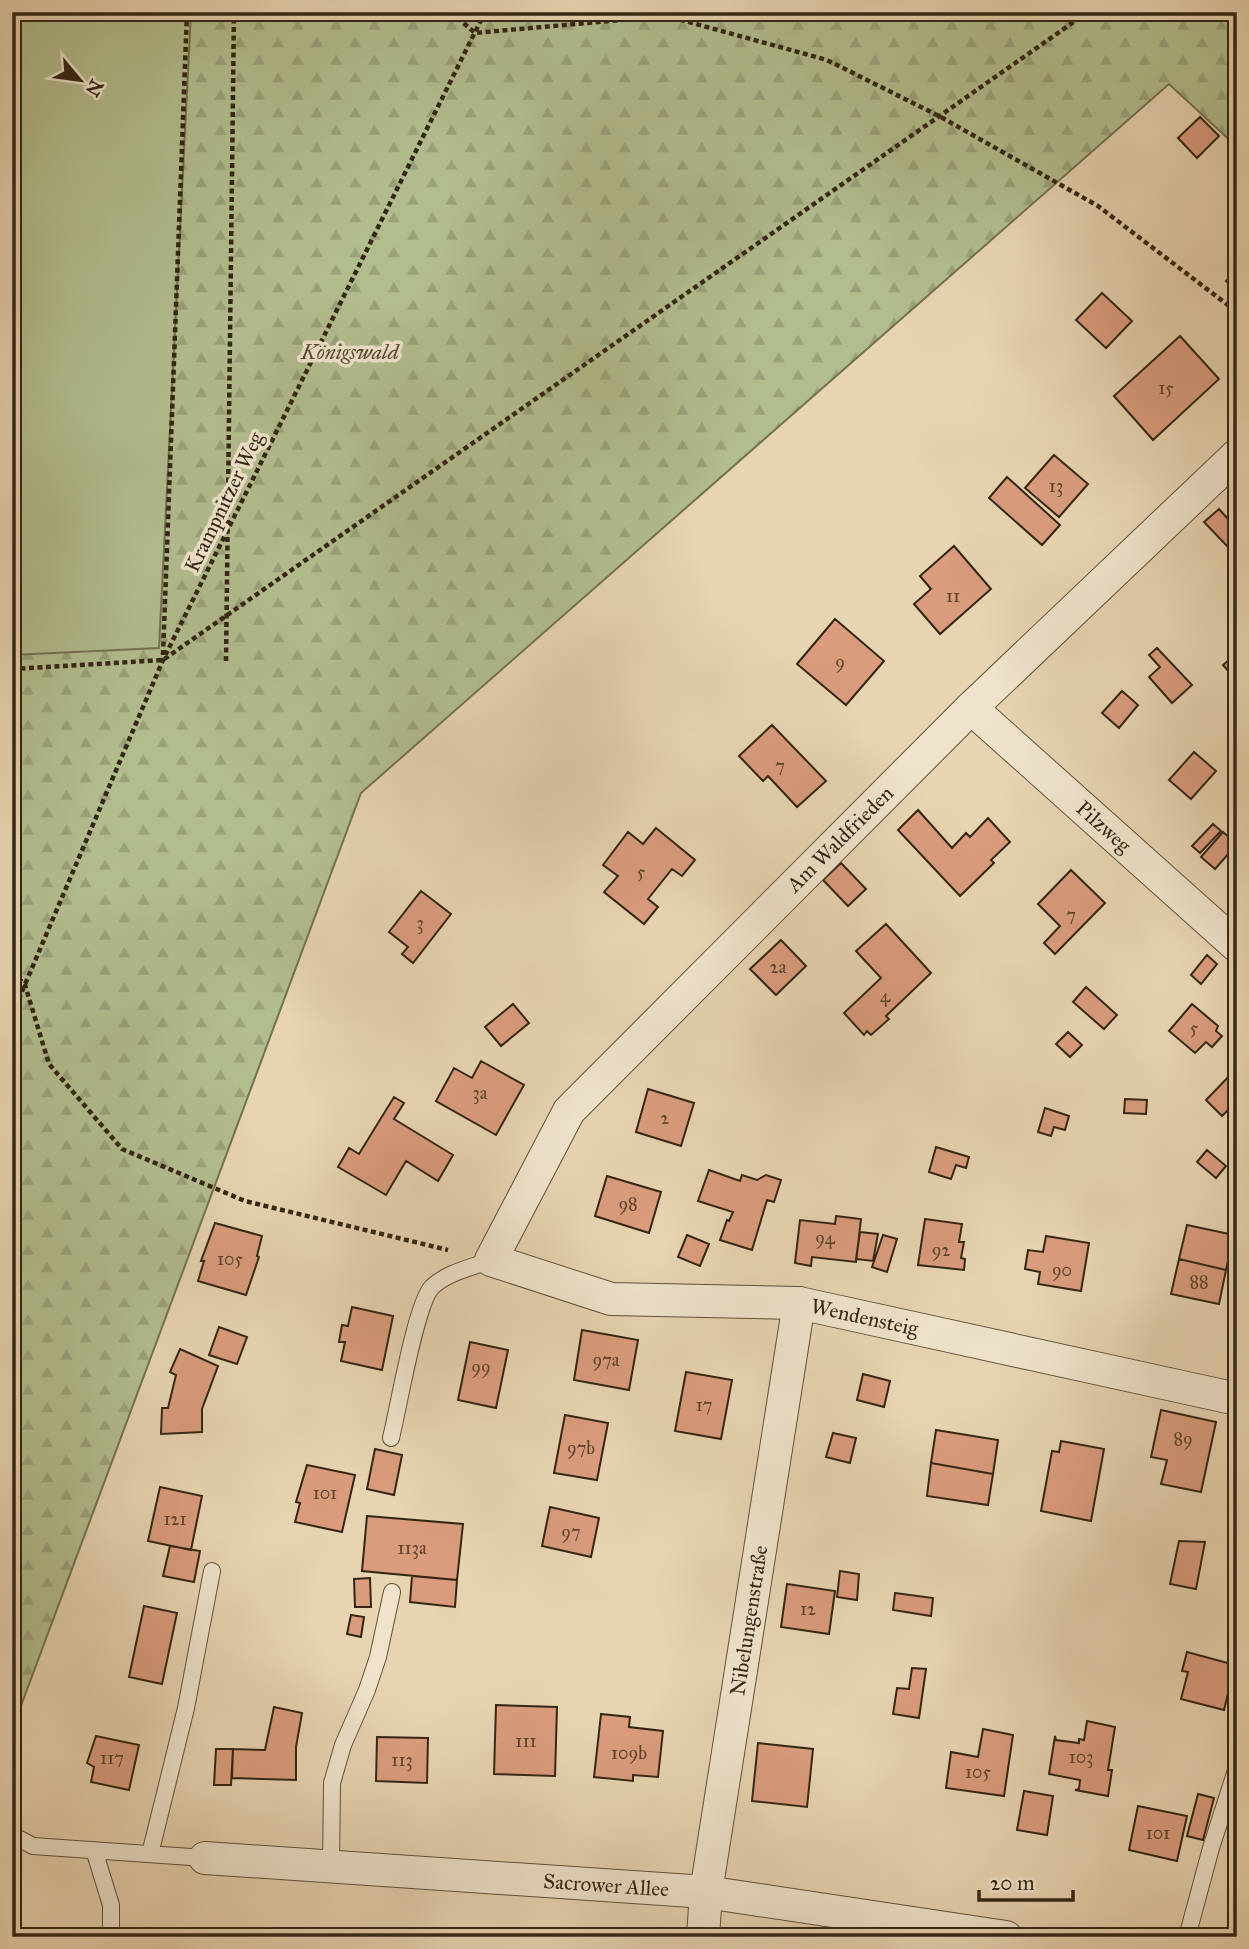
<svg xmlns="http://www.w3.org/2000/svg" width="1249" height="1949" viewBox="0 0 1249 1949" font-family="'IM FELL Great Primer',serif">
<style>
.forest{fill:url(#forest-firs);stroke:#737251;stroke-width:2}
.park{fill:#b2bd8e;stroke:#737251;stroke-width:2}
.building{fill:#da9c7d;stroke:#342614;stroke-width:2}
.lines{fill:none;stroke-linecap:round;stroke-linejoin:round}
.service-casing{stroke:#61523b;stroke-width:18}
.minor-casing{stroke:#61523b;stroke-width:34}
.path{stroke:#342614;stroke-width:4.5;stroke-dasharray:5 3.5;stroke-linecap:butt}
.service{stroke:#efe3cc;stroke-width:16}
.minor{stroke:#efe3cc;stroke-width:32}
.labels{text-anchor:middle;stroke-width:7;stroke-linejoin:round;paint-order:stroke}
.number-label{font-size:18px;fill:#5e442e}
.park-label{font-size:21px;font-style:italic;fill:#544c32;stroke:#efe3cc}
.street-label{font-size:21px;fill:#342614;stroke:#efe3cc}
</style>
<defs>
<pattern id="forest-firs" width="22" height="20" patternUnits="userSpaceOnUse" patternTransform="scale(1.75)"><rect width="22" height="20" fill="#b2bd8e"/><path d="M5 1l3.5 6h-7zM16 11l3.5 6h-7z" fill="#9aa27a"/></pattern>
</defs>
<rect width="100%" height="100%" fill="#e7d4b1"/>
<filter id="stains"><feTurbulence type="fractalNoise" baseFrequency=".00286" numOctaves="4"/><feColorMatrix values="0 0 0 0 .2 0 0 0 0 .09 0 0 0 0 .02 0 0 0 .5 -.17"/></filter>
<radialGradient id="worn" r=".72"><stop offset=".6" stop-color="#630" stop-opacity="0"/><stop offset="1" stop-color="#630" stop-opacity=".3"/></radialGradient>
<path class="forest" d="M12,12H1237V147L1169,84L361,793L12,1730Z"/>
<path class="park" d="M12,12H191L159,648L12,655Z"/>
<path class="building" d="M1200,117L1219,136L1197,158L1178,138Z
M1237,271V292L1226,281Z
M1102,293L1132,321L1106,348L1076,320Z
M1180,336L1219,379L1153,440L1114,396Z
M1054,455L1088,484L1059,517L1025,488Z
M1007,477L1060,525L1042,545L989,498Z
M1219,509L1237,529V540L1229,548L1204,522Z
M954,546L991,589L940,634L914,604L931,589L920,576Z
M835,619L884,661L846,705L797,664Z
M1157,648L1192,685L1172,703L1149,677L1160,667L1149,655Z
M1237,653V681L1223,665Z
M1122,691L1138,705L1119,728L1102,713Z
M772,725L826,781L797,807L768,776L763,781L739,756Z
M1194,752L1216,771L1191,799L1169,780Z
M918,810L952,848L966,833L970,837L988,818L1010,842L991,860L994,863L960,896L898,830Z
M1213,824L1221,831L1200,853L1192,846Z
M656,828L695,860L682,876L672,869L648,899L658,907L644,924L604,892L618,876L603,865L628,832L643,844Z
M1223,832L1237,844L1215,869L1201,857Z
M841,863L866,889L848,906L823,880Z
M1071,870L1105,903L1055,954L1044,943L1060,926L1038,904Z
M421,891L451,914L413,963L402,954L408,947L389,932Z
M886,924L931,973L886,1016L889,1019L871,1035L867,1031L864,1035L844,1013L881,978L856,951Z
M781,940L806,966L776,995L750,969Z
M1207,955L1217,964L1201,984L1191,975Z
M1086,987L1117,1015L1104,1029L1073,1002Z
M513,1004L529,1023L501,1046L485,1027Z
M1192,1004L1218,1026L1216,1031L1222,1036L1212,1047L1206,1042L1195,1053L1169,1031Z
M1237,1014V1029L1229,1022Z
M1068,1032L1082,1045L1070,1057L1056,1044Z
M481,1061L524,1085L496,1135L436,1101L454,1068L472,1078Z
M1237,1068V1111L1232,1106L1222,1116L1206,1100Z
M648,1089L694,1103L681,1146L636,1132Z
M394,1097L404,1103L394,1119L453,1155L438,1181L406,1161L386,1195L338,1167L349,1148L359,1154Z
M1125,1099L1147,1100L1146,1114L1124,1113Z
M1045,1108L1069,1116L1065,1130L1054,1127L1051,1136L1038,1132Z
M936,1147L969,1157L966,1168L956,1165L951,1179L929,1172Z
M1207,1150L1226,1166L1216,1178L1197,1162Z
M1237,1155V1170L1229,1164Z
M709,1170L740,1181L742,1175L757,1180L766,1175L781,1180L774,1202L767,1200L752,1250L720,1240L727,1220L729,1221L733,1212L698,1201Z
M607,1176L661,1192L649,1233L595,1216Z
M1237,1196V1216L1228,1211Z
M836,1216L861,1219L856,1262L812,1257L811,1266L795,1263L800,1220L835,1224Z
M925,1219L962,1224L959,1242H964L961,1258L965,1259L964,1270L918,1265Z
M215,1223L262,1236L257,1256L259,1257L246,1295L198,1281L204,1261H201Z
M1187,1225L1234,1235L1226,1270L1179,1259Z
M860,1232L878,1234L873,1261L856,1259Z
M687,1235L709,1244L700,1266L678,1257Z
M883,1235L897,1239L887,1272L872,1267Z
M1046,1236L1089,1243L1081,1291L1038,1284L1040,1272L1025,1269L1028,1250L1043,1252Z
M1179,1259L1226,1270L1219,1304L1171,1294Z
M352,1307L393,1316L382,1370L341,1361L345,1342H339L342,1325L348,1326Z
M219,1327L247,1337L237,1364L209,1355Z
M582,1330L638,1340L629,1390L574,1380Z
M470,1342L508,1350L496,1408L458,1400Z
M180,1349L218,1366L202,1409V1432L161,1434L162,1408H168L176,1375L170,1372Z
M686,1372L732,1380L721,1439L675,1431Z
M863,1374L890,1381L884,1407L857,1400Z
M1161,1410L1216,1422L1201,1492L1161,1484L1167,1460L1151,1457Z
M565,1415L608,1423L597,1480L554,1473Z
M936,1430L998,1440L993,1474L931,1463Z
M833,1433L856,1438L850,1463L826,1457Z
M1061,1441L1104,1449L1091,1521L1041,1511L1052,1451L1059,1452Z
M375,1449L402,1455L394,1495L367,1489Z
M931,1463L993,1474L988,1505L927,1496Z
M307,1465L355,1475L342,1532L295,1522L300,1503L296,1502Z
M160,1487L202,1496L191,1550L148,1541Z
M550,1507L599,1518L591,1557L542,1546Z
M367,1516L463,1524L457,1580L362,1571Z
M1179,1541L1205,1542L1196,1589L1170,1584Z
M170,1546L200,1551L194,1582L163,1576Z
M840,1571L859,1574L857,1600L837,1597Z
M412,1576L457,1580L455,1607L410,1602Z
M370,1578L371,1607H355L354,1579Z
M787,1584L835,1591L829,1634L781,1627Z
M895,1593L933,1598L931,1616L893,1610Z
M144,1606L177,1613L162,1684L129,1677Z
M351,1615L364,1617L361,1637L347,1634Z
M1187,1652L1235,1665L1224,1710L1181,1699L1188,1672L1182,1671Z
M912,1668L926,1669L919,1718L893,1714L897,1688L909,1689Z
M496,1705L557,1707L555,1776L494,1774Z
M274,1707L302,1713L296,1747V1780L232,1778L233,1749L265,1750Z
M601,1714L630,1717L629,1727L663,1731L658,1777L633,1775V1781L594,1777Z
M1087,1721L1115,1727L1108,1770H1112L1108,1796L1075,1790L1079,1789L1080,1780L1049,1774L1055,1736L1056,1740L1079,1743V1739L1084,1740Z
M983,1729L1013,1735L1004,1796L946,1788L951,1752L978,1757Z
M96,1736L139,1745L129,1790L91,1782L94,1767L87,1763Z
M377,1737L428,1738L427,1783L376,1781Z
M758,1743L813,1749L807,1807L752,1801Z
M216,1749H233L231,1785H214Z
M1024,1791L1053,1796L1047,1835L1017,1830Z
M1198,1794L1214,1798L1203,1840L1187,1836Z
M1138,1806L1187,1816L1177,1861L1129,1850Z"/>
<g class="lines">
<defs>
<path id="service" d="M391,1438C398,1410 416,1303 432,1287C448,1272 471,1268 491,1260
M12,1835L33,1846L205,1858
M94,1850L111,1905V1937
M150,1854L186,1708L212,1571
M331,1866L332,1783L343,1745L367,1690L378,1657L392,1592
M1187,1937L1211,1848L1237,1767"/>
<g id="minor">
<path id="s1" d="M1237,455L971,708L569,1111L491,1260L611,1299L799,1303L1237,1399"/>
<path id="s2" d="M971,708L1237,946"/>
<path id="s3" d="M205,1858L706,1892L1006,1937"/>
<path id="s4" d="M703,1937L706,1892L799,1303"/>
</g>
</defs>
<use href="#service" class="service-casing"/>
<use href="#minor" class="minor-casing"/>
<path class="path" d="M451,12L475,33L667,16L827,60L939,116L1098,206L1237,312
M163,655L187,12
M226,661L234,12
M12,669L163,660L1088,12
M12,972L25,985L49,1064L122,1149L245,1201L448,1250
M12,1015L163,660L485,12"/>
<use href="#service" class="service"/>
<use href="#minor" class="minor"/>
</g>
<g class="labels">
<g class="number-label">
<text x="1166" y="394">15</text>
<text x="1056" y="492">13</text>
<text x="953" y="602">11</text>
<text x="840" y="668">9</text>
<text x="780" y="772">7</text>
<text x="641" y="878">5</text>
<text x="1071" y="921">7</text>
<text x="420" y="929">3</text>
<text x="778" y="973">2a</text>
<text x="885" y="1002">4</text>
<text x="1194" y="1034">5</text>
<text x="480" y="1099">3a</text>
<text x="665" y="1124">2</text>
<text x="628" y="1210">98</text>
<text x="825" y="1244">94</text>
<text x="941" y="1256">92</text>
<text x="230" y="1265">105</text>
<text x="1062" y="1276">90</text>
<text x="1199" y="1288">88</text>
<text x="606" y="1366">97a</text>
<text x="481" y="1373">99</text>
<text x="704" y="1411">17</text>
<text x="1183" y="1445">89</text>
<text x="581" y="1454">97b</text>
<text x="325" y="1499">101</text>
<text x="175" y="1525">121</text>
<text x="571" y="1538">97</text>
<text x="412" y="1554">113a</text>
<text x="808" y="1615">12</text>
<text x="526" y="1747">111</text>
<text x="629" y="1759">109b</text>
<text x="1081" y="1763">103</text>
<text x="112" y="1764">117</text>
<text x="402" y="1766">113</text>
<text x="978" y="1778">105</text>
<text x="1158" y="1839">101</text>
</g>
<g class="park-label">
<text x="350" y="359">Königswald</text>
</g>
<g class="street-label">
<text transform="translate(224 502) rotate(-64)" y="7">Krampnitzer Weg</text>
<text dy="7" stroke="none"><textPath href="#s2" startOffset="178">Pilzweg</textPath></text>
<text transform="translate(840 839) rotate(-45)" y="7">Am Waldfrieden</text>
<text dy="7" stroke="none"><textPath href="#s1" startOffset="1486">Wendensteig</textPath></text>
<text dy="7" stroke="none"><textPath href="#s4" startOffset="320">Nibelungenstraße</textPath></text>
<text dy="7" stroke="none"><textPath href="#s3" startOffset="402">Sacrower Allee</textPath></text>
</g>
</g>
<rect width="1249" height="1949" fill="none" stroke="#e7d4b1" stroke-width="42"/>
<rect x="14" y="14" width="1221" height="1921" fill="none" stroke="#342614" stroke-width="3.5"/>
<rect x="21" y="21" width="1207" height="1907" fill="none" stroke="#342614" stroke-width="2"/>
<g transform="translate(80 80) rotate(119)" stroke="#efe3cc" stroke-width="5" paint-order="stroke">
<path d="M0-5L12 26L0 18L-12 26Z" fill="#342614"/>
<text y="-10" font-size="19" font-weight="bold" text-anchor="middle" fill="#342614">N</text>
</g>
<path d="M979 1890v10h94v-10" fill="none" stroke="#342614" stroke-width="3.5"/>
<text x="990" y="1890" font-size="21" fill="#342614" stroke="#efe3cc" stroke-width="5" paint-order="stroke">20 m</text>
<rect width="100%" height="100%" filter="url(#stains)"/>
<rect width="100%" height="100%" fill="url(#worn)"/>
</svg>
